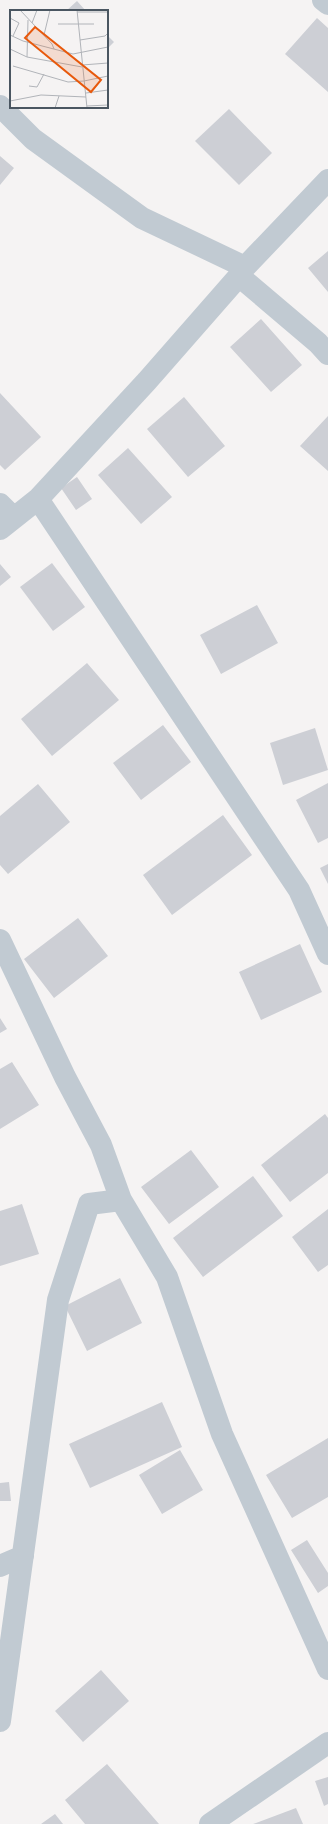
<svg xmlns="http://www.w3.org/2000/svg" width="328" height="1824" viewBox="0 0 328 1824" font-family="Lato,sans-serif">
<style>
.building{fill:#cdcfd5}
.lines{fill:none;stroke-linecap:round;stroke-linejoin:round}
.minor{stroke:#c1cad2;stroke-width:22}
.inset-road{fill:none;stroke:#b1b4b9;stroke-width:1}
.view{fill:#e8590c;fill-opacity:0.15;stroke:#e8590c;stroke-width:2}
.inset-edge{fill:none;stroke:#4a5661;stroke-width:2}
</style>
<rect width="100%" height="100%" fill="#f5f3f3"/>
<path class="building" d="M77,1L86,11H66Z
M317,18L328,28V92L285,54Z
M107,35L114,42L107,49Z
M229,109L272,153L239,185L195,141Z
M0,156L14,168L0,185Z
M328,251V292L308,268Z
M261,319L302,365L271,392L230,347Z
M0,393L41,437L5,470L0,465Z
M184,397L225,446L188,477L147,429Z
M328,416V471L300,446Z
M128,448L172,497L141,524L98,475Z
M77,477L92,499L76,510L61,488Z
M52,563L85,607L53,631L20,587Z
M0,564L11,577L0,586Z
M257,605L278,643L221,674L200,635Z
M87,663L119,700L52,756L21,719Z
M163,725L191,762L141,800L113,763Z
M315,728L328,770L283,785L270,743Z
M328,783V838L318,843L296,800Z
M38,784L70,822L8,874L0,865V816Z
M223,815L252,855L172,915L143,875Z
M328,864V884L320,868Z
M78,918L108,956L54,998L24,959Z
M300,944L322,992L261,1020L239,972Z
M0,1018L7,1029L0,1033Z
M12,1062L39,1105L0,1129V1069Z
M325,1114L328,1118V1173L290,1202L261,1165Z
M191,1150L219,1187L169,1224L141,1187Z
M253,1176L283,1216L203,1277L173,1238Z
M22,1204L39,1254L0,1266V1211Z
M328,1209V1265L318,1272L292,1237Z
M120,1278L142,1323L87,1351L65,1306Z
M162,1402L182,1447L90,1488L69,1444Z
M328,1438V1497L292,1518L266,1475Z
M180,1450L203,1490L162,1514L139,1475Z
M9,1482L11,1501H0V1483Z
M307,1540L328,1573V1586L318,1593L291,1550Z
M101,1670L129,1701L83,1742L55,1711Z
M107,1764L159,1824H85L65,1800Z
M328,1777V1804L324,1806L315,1781Z
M296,1808L303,1824H253Z
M55,1814L63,1824H41Z"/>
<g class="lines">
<path class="minor" d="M323,0L328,4
M0,106L33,139L142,218L245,267
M239,276L318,343L328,354
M38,499L299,890L328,954
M0,504L14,518
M0,529L38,499L147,381L239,276L245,267L328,180
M0,940L65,1077L101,1145L121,1200L167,1277L222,1434L328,1669
M0,1566L23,1556
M0,1721L58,1300L89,1204L121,1200
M210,1824L328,1743"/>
</g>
<g transform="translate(10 10)">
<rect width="98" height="98" fill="#f5f3f3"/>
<path class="inset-road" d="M10,0L42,34L44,39M67,0L77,98M67,2H98M0,8L9,13L3,26M22,13L27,0M48,14H84M0,25L13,31L63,44L98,37M34,25L40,0M70,30L95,26L98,23M0,39L17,47L72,57M17,47L18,10M72,55L98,53M3,56L58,72L74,71M74,71L98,66M19,76L27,77L34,64M76,83L98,80M0,91L31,85L76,87M77,96L98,95M45,98L49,86"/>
<path class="view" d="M25,17L91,70L81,82L15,28Z"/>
<rect width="98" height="98" class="inset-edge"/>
</g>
</svg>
